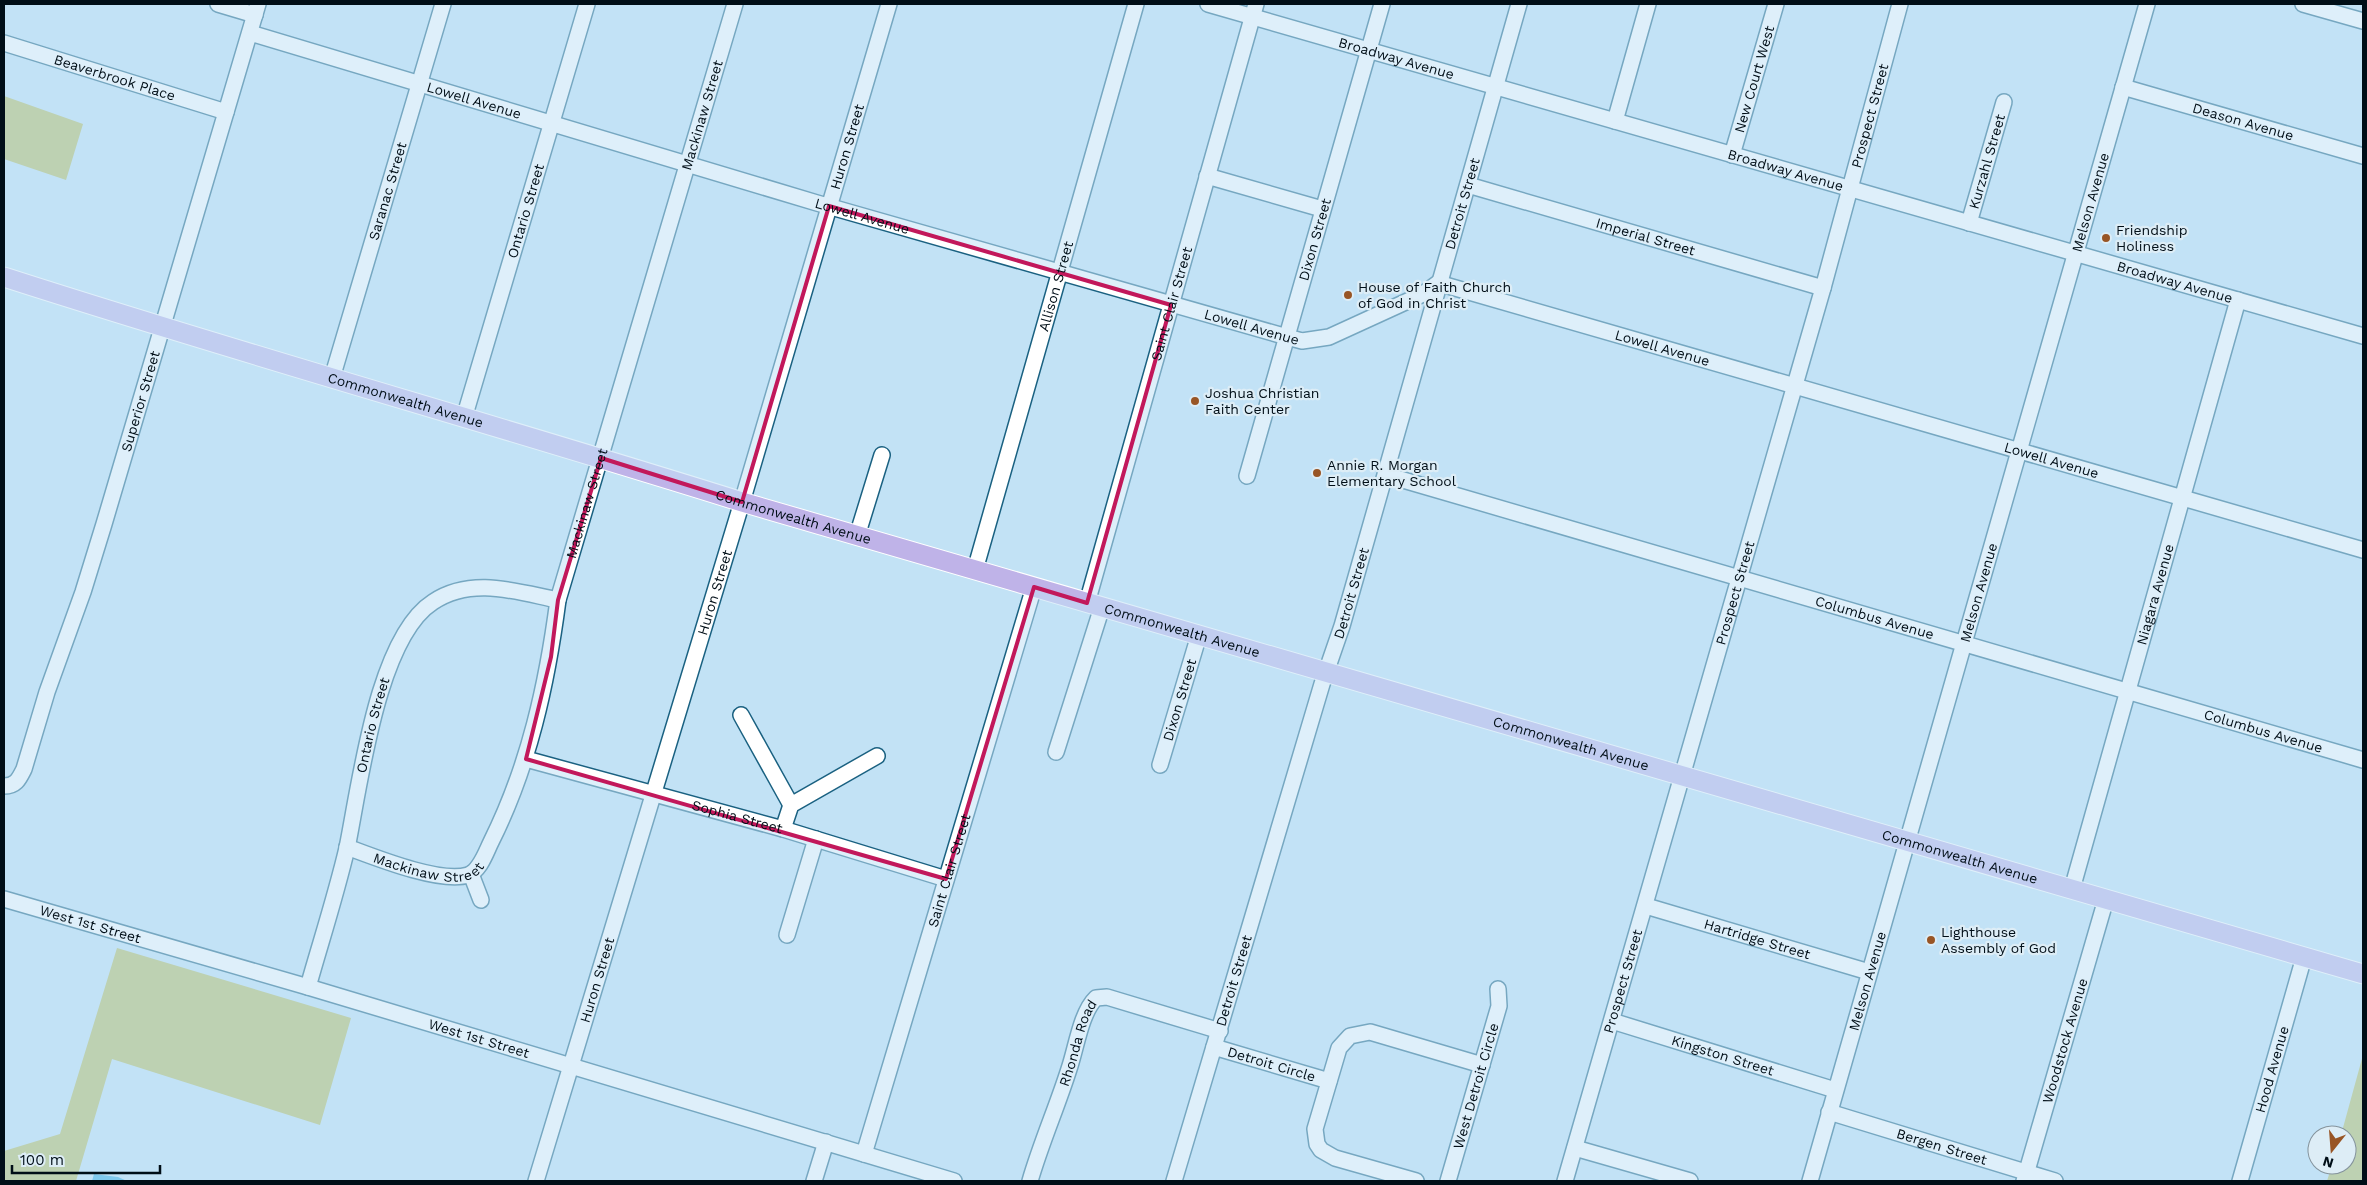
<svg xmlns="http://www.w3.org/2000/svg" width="2367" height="1185" viewBox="0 0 2367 1185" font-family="'Work Sans',sans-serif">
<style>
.green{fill:#b5bc60}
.water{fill:#2fabe2}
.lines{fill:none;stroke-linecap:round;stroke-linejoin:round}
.minor-casing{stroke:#1a6181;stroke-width:18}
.major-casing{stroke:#fff;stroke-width:21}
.minor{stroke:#fff;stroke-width:15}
.major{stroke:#bfb3e8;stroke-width:19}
.marked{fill:none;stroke:#c2185b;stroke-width:4;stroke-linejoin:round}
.poi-dot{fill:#985525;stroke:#ddedf6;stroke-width:2}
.labels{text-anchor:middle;stroke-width:4.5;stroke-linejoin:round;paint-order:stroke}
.street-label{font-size:14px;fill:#000e17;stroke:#ddedf6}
.poi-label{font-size:14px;fill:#000e17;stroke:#ddedf6;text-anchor:start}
</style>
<rect width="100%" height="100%" fill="#c2e2f5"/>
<path class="green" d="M4,96L83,124L66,180L4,159Z
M117,948L351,1018L320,1125L112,1059L76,1181H4V1151L60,1134Z
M2363,1055V1181H2327L2332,1165H2347V1135H2341Z"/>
<path class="water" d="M94,1174L118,1177L127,1181H92Z"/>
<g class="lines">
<defs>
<g id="minor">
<path d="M218,4L255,15"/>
<path id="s1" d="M1208,4L2363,336"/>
<path d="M2303,4L2363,21"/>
<path id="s2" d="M250,33L817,203L1287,337L1302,341L1329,337L1423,294L1438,283L2363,550"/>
<path id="s3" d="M4,43L226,112"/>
<path id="s4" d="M2123,87L2363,156"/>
<path d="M1615,121L1648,4"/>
<path id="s5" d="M1732,155L1776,4"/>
<path d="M1207,176L1322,209"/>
<path id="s6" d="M1468,185L1823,288"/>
<path id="s7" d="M1969,223L2004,102"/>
<path id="s8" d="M332,378L443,4"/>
<path id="s9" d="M464,418L587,4"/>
<path id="s10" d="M1386,475L2363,760"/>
<path id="s11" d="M1247,476L1382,4"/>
<path d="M857,536L882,455"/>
<path id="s12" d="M975,570L1136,4"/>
<path id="s13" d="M1087,603L1256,4"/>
<path d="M741,715L791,805"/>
<path d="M1056,752L1102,607"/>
<path id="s14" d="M526,759L783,829L946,879"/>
<path id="s15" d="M1160,765L1199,635"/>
<path id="s16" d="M4,786C16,786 19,779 24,769L47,692L83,592L104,524L258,4"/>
<path d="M783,829L791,805L877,756"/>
<path id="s17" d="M347,847C374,857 441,884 468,875C480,871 486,852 491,842C529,766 547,684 558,600L735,4"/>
<path d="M471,874L481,900"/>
<path id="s18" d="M2072,889L2238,300"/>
<path id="s19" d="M4,899L308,987L954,1181"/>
<path id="s20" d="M1646,906L1869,972"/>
<path d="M787,935L816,839"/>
<path id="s21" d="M308,987C321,941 336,895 347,848C360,785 377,638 433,602C472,576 517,592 558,600"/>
<path id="s22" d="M1612,1021L1835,1090"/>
<path id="s23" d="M1214,1047L1329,1081"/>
<path id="s24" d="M1829,1112L2055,1181"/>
<path d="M1575,1148L1690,1181"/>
<path id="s25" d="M864,1154L1034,587"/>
<path id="s26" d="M536,1181L742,502L889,4"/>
<path d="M814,1181L826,1142"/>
<path id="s27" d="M1030,1181C1041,1143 1057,1107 1069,1069C1076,1049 1081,1012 1096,998L1107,997L1220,1031"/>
<path id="s28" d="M1174,1181L1322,684L1342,626L1519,4"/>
<path d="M1416,1181L1335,1158L1321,1150L1317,1144L1315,1129L1339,1048L1350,1036L1370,1032L1482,1065"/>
<path id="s29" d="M1448,1181L1499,1006L1498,989"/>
<path id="s30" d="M1565,1181L1823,288L1900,4"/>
<path id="s31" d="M1810,1181L2147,4"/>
<path id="s32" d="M2024,1181L2106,899"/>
<path id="s33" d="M2240,1181L2304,957"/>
</g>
<g id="major">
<path id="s34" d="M4,277C249,356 497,425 742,502L2363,974"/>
</g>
</defs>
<use href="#minor" class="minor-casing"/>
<use href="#major" class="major-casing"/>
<use href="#minor" class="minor"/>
<use href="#major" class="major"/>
</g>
<path d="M0 0H2367V1185H0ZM829,206L1171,305L1087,603L1034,587L946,879L526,759L551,657L558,600L601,458L742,502Z" fill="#c2e2f5" fill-opacity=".55" fill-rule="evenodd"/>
<path class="marked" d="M829,206L1171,305L1087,603L1034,587L946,879L526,759L551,657L558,600L601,458L742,502Z"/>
<g class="poi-dot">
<circle cx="2106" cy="238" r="5"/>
<circle cx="1348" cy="295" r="5"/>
<circle cx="1195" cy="401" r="5"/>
<circle cx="1317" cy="473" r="5"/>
<circle cx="1931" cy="940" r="5"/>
</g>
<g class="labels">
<g class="street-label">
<text dy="5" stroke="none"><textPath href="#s1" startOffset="196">Broadway Avenue</textPath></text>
<text dy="5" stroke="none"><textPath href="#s3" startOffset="116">Beaverbrook Place</textPath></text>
<text dy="5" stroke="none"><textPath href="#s5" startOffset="79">New Court West</textPath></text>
<text dy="5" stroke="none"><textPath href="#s2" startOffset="234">Lowell Avenue</textPath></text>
<text dy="5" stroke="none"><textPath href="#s17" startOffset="925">Mackinaw Street</textPath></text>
<text dy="5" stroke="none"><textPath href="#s30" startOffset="1108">Prospect Street</textPath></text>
<text dy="5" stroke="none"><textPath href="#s4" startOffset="125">Deason Avenue</textPath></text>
<text dy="5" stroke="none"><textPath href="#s26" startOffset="1080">Huron Street</textPath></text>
<text dy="5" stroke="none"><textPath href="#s7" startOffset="64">Kurzahl Street</textPath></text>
<text dy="5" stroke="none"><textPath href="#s1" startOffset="601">Broadway Avenue</textPath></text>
<text dy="5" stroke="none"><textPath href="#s8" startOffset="195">Saranac Street</textPath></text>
<text dy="5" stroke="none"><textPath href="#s31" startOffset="1018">Melson Avenue</textPath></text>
<text dy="5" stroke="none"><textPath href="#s28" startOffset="1019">Detroit Street</textPath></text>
<text dy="5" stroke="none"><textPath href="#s9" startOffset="216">Ontario Street</textPath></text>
<text dy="5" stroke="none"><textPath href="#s2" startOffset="639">Lowell Avenue</textPath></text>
<text dy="5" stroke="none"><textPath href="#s6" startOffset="185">Imperial Street</textPath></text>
<text dy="5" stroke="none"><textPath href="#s11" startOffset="246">Dixon Street</textPath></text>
<text dy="5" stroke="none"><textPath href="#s1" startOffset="1006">Broadway Avenue</textPath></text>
<text dy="5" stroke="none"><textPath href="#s12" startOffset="295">Allison Street</textPath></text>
<text dy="5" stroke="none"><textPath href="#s13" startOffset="311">Saint Clair Street</textPath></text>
<text dy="5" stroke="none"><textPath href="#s2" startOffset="1044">Lowell Avenue</textPath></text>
<text dy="5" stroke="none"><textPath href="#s2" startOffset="1479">Lowell Avenue</textPath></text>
<text dy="5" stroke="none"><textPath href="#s34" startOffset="420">Commonwealth Avenue</textPath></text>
<text dy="5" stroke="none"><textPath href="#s16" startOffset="414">Superior Street</textPath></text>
<text dy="5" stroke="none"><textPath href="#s2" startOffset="1884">Lowell Avenue</textPath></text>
<text dy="5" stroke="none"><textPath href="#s17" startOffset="520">Mackinaw Street</textPath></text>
<text dy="5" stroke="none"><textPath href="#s34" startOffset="825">Commonwealth Avenue</textPath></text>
<text dy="5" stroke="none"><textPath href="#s31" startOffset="612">Melson Avenue</textPath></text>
<text dy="5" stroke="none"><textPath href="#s26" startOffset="615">Huron Street</textPath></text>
<text dy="5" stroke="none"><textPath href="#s30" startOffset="612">Prospect Street</textPath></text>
<text dy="5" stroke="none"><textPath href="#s28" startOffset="614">Detroit Street</textPath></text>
<text dy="5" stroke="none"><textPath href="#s18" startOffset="306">Niagara Avenue</textPath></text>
<text dy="5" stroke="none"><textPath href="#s10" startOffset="509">Columbus Avenue</textPath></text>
<text dy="5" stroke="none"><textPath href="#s34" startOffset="1230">Commonwealth Avenue</textPath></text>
<text dy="5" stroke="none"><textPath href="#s15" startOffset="68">Dixon Street</textPath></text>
<text dy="5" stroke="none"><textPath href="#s21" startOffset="270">Ontario Street</textPath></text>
<text dy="5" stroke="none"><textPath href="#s10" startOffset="914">Columbus Avenue</textPath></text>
<text dy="5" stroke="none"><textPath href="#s34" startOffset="1635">Commonwealth Avenue</textPath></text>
<text dy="5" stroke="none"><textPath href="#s14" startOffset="219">Sophia Street</textPath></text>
<text dy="5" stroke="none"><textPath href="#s17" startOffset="86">Mackinaw Street</textPath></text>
<text dy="5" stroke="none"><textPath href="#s34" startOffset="2040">Commonwealth Avenue</textPath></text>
<text dy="5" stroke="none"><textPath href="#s25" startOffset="296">Saint Clair Street</textPath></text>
<text dy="5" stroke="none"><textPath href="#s19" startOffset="90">West 1st Street</textPath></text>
<text dy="5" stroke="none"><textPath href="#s20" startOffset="116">Hartridge Street</textPath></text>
<text dy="5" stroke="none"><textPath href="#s26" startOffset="210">Huron Street</textPath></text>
<text dy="5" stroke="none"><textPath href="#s28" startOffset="209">Detroit Street</textPath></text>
<text dy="5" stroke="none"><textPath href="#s30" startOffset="208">Prospect Street</textPath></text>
<text dy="5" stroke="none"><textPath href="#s31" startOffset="208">Melson Avenue</textPath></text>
<text dy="5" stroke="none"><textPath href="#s19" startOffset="495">West 1st Street</textPath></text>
<text dy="5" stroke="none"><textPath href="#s32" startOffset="146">Woodstock Avenue</textPath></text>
<text dy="5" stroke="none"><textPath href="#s27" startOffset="146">Rhonda Road</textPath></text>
<text dy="5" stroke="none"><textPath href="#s22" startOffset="116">Kingston Street</textPath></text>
<text dy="5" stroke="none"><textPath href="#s23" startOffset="60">Detroit Circle</textPath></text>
<text dy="5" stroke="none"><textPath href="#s33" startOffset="116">Hood Avenue</textPath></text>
<text dy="5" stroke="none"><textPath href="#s29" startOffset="99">West Detroit Circle</textPath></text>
<text dy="5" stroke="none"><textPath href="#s24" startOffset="118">Bergen Street</textPath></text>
</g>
<g class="poi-label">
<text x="2116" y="235">Friendship<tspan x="2116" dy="16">Holiness</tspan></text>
<text x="1358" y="292">House of Faith Church<tspan x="1358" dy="16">of God in Christ</tspan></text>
<text x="1205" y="398">Joshua Christian<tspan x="1205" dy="16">Faith Center</tspan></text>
<text x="1327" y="470">Annie R. Morgan<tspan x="1327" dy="16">Elementary School</tspan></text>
<text x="1941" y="937">Lighthouse<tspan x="1941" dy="16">Assembly of God</tspan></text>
</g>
</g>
<rect width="2367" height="1185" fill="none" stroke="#000e17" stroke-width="10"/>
<g transform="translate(2332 1150) rotate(197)"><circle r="24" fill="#ddedf6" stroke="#85949d"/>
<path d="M0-4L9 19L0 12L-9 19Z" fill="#985525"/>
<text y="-8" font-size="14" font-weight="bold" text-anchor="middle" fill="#000e17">N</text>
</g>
<path d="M12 1165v8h148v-8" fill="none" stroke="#000e17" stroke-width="2.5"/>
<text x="20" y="1165" font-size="15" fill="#000e17" stroke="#ddedf6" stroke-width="4" paint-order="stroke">100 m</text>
</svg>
